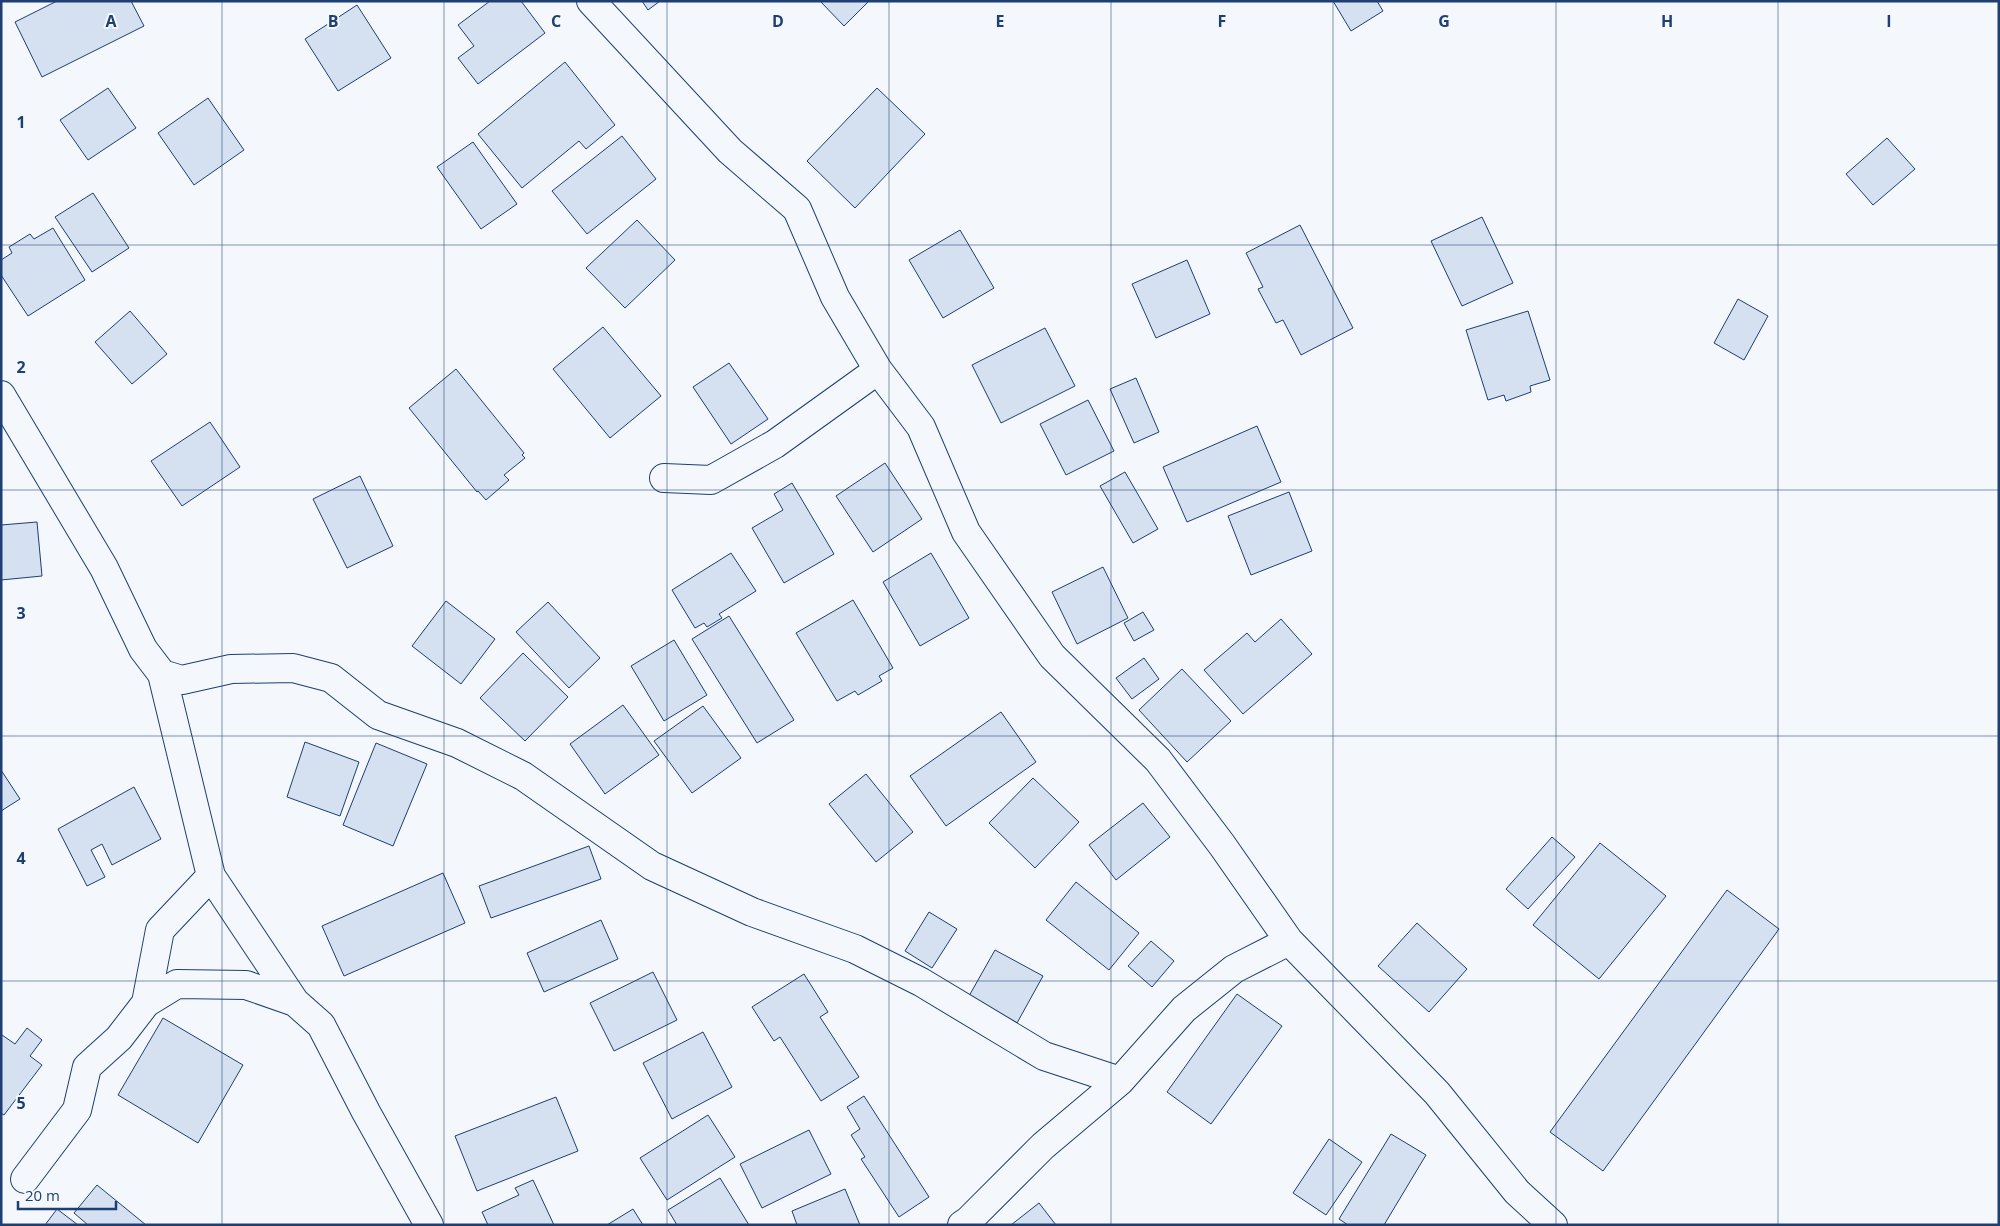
<svg xmlns="http://www.w3.org/2000/svg" width="2000" height="1226" viewBox="0 0 2000 1226" font-family="'Open Sans',sans-serif">
<style>
.building{fill:#d5e0f0;stroke:#1d3f73}
.lines{fill:none;stroke-linecap:round;stroke-linejoin:round}
.street-casing{stroke:#1d3f73;stroke-width:30}
.street{stroke:#f4f7fb;stroke-width:28}
.grid{fill:none;stroke:#1d3f73;stroke-width:1;stroke-opacity:0.55}
.grid-label{font-size:16px;text-anchor:middle;font-weight:bold;fill:#1d3f73;stroke:#f4f7fb;stroke-width:4;stroke-linejoin:round;paint-order:stroke}
</style>
<rect width="100%" height="100%" fill="#f4f7fb"/>
<path class="building" d="M57,1H131L144,26L42,77L15,22Z
M490,1H521L545,33L478,84L458,58L474,46L458,25Z
M642,1H660L648,10Z
M820,1H869L844,26Z
M1333,1H1377L1383,11L1351,31Z
M357,5L391,58L338,91L305,39Z
M565,62L615,125L586,149L579,141L522,188L478,134Z
M108,88L136,128L88,160L60,120Z
M877,88L925,134L855,208L807,161Z
M208,98L244,150L194,185L158,133Z
M622,136L656,179L587,234L552,191Z
M1887,138L1915,169L1873,205L1846,174Z
M473,142L517,204L481,229L437,167Z
M93,193L129,248L92,272L55,217Z
M1482,217L1513,283L1462,306L1431,241Z
M637,220L675,260L625,308L586,268Z
M1300,225L1353,328L1301,355L1283,320L1276,323L1258,289L1263,287L1246,253Z
M53,228L85,280L28,316L1,275V260L12,253L9,247L30,234L34,239Z
M960,230L994,288L943,318L909,260Z
M1187,260L1210,314L1156,338L1132,284Z
M1738,299L1768,316L1744,360L1714,343Z
M130,311L167,354L132,384L95,342Z
M1528,311L1550,380L1530,386L1531,392L1506,401L1504,395L1488,400L1466,330Z
M603,327L661,396L610,438L553,369Z
M1045,328L1075,386L1001,423L972,365Z
M729,363L768,419L731,444L693,387Z
M456,369L524,453L522,455L525,458L504,475L509,480L486,500L478,491L477,492L409,408Z
M1136,378L1159,432L1134,443L1110,389Z
M1088,400L1114,451L1066,475L1040,424Z
M210,422L240,467L182,506L151,461Z
M1257,426L1281,482L1187,522L1163,467Z
M885,463L922,519L873,552L836,496Z
M1125,472L1158,529L1133,543L1100,486Z
M360,476L393,546L347,568L313,499Z
M792,483L834,554L784,583L752,528L783,510L774,494Z
M1289,492L1312,551L1251,575L1228,516Z
M37,522L42,576L1,580V525Z
M731,553L756,591L719,614L722,618L707,627L704,623L695,628L672,590Z
M931,553L969,618L920,646L883,582Z
M1103,567L1128,618L1077,644L1052,592Z
M853,600L893,668L879,676L882,681L858,695L855,691L837,701L796,633Z
M446,601L495,639L461,684L412,646Z
M548,602L600,658L569,688L516,632Z
M1143,612L1154,630L1134,641L1124,623Z
M729,616L794,720L757,743L692,639Z
M1281,619L1312,654L1243,714L1204,670L1247,633L1255,642Z
M674,640L707,695L664,721L631,666Z
M523,653L568,697L525,741L480,698Z
M1144,658L1159,679L1132,699L1116,678Z
M1182,669L1231,721L1187,762L1139,710Z
M623,705L659,755L605,794L570,744Z
M703,706L741,758L692,793L654,741Z
M1001,712L1036,762L946,826L910,776Z
M305,742L359,762L340,816L287,797Z
M376,743L427,764L393,846L343,825Z
M1,770L20,799L1,811Z
M866,774L913,832L876,862L829,804Z
M1033,778L1079,822L1035,868L989,823Z
M134,787L161,839L112,865L102,844L91,850L105,877L87,886L58,829Z
M1143,803L1170,837L1116,880L1089,845Z
M1552,837L1575,857L1528,909L1506,889Z
M1600,843L1666,896L1599,979L1533,925Z
M589,846L601,879L491,918L479,886Z
M443,873L465,923L344,976L322,926Z
M1076,882L1139,933L1109,970L1046,920Z
M1727,890L1779,929L1603,1171L1550,1132Z
M929,912L957,929L932,968L905,951Z
M601,920L618,959L544,992L527,953Z
M1417,923L1467,969L1429,1012L1378,966Z
M1151,941L1174,961L1152,987L1128,966Z
M995,950L1043,976L1017,1023L969,996Z
M653,972L677,1020L614,1051L590,1003Z
M804,974L828,1012L820,1017L859,1077L821,1101L780,1037L774,1041L752,1007Z
M1237,994L1282,1026L1211,1124L1167,1092Z
M163,1018L243,1065L198,1143L118,1095Z
M27,1028L42,1040L30,1056L42,1065L4,1115L1,1113V1036L2,1035L15,1044Z
M703,1032L732,1087L672,1119L643,1063Z
M864,1096L929,1197L899,1217L861,1159L865,1157L851,1135L860,1129L847,1107Z
M556,1097L578,1151L477,1191L455,1136Z
M708,1115L735,1157L667,1200L640,1158Z
M809,1130L831,1174L762,1208L740,1164Z
M1391,1134L1426,1155L1384,1225H1348L1339,1219Z
M1329,1139L1362,1162L1326,1215L1293,1193Z
M720,1178L749,1225H677L668,1210Z
M533,1180L554,1225H488L482,1212L519,1195L515,1188Z
M97,1185L146,1225H88L74,1213Z
M845,1189L860,1225H797L792,1211Z
M1039,1203L1056,1225H1011Z
M57,1209L78,1225H45Z
M633,1209L643,1225H607Z"/>
<g class="lines">
<defs>
<path id="street" d="M591,1L730,151L797,209L835,297L878,370L921,427L966,532L1052,656L1158,760L1222,845L1289,941L1437,1093L1517,1192L1553,1225
M1,395L104,568L143,649L162,674L211,876L295,1002
M664,478L711,480L775,444L878,370
M162,674L182,680L231,669L293,668L331,678L378,715L457,743L523,776L652,866L752,912L855,949L921,982L1044,1056L1120,1081
M146,1003L160,930L211,876
M25,1179L77,1110L87,1067L119,1038L146,1003L177,984L246,985L295,1002L321,1025L366,1112L429,1225
M962,1225L968,1221L1043,1146L1120,1081L1184,1009L1234,969L1289,941"/>
</defs>
<use href="#street" class="street-casing"/>
<use href="#street" class="street"/>
</g>
<path class="grid" d="M222,1V1225M444,1V1225M667,1V1225M889,1V1225M1111,1V1225M1333,1V1225M1556,1V1225M1778,1V1225M1,245H1999M1,490H1999M1,736H1999M1,981H1999"/>
<g class="grid-label">
<text x="111" y="27">A</text>
<text x="333" y="27">B</text>
<text x="556" y="27">C</text>
<text x="778" y="27">D</text>
<text x="1000" y="27">E</text>
<text x="1222" y="27">F</text>
<text x="1444" y="27">G</text>
<text x="1667" y="27">H</text>
<text x="1889" y="27">I</text>
<text x="21" y="128">1</text>
<text x="21" y="373">2</text>
<text x="21" y="619">3</text>
<text x="21" y="864">4</text>
<text x="21" y="1109">5</text>
</g>
<rect width="2000" height="1226" fill="none" stroke="#1d3f73" stroke-width="5"/>
<path d="M18 1201v8h98v-8" fill="none" stroke="#1d3f73" stroke-width="2.5"/>
<text x="25" y="1201" font-size="15" fill="#1d3f73" stroke="#f4f7fb" stroke-width="4" paint-order="stroke">20 m</text>
</svg>
